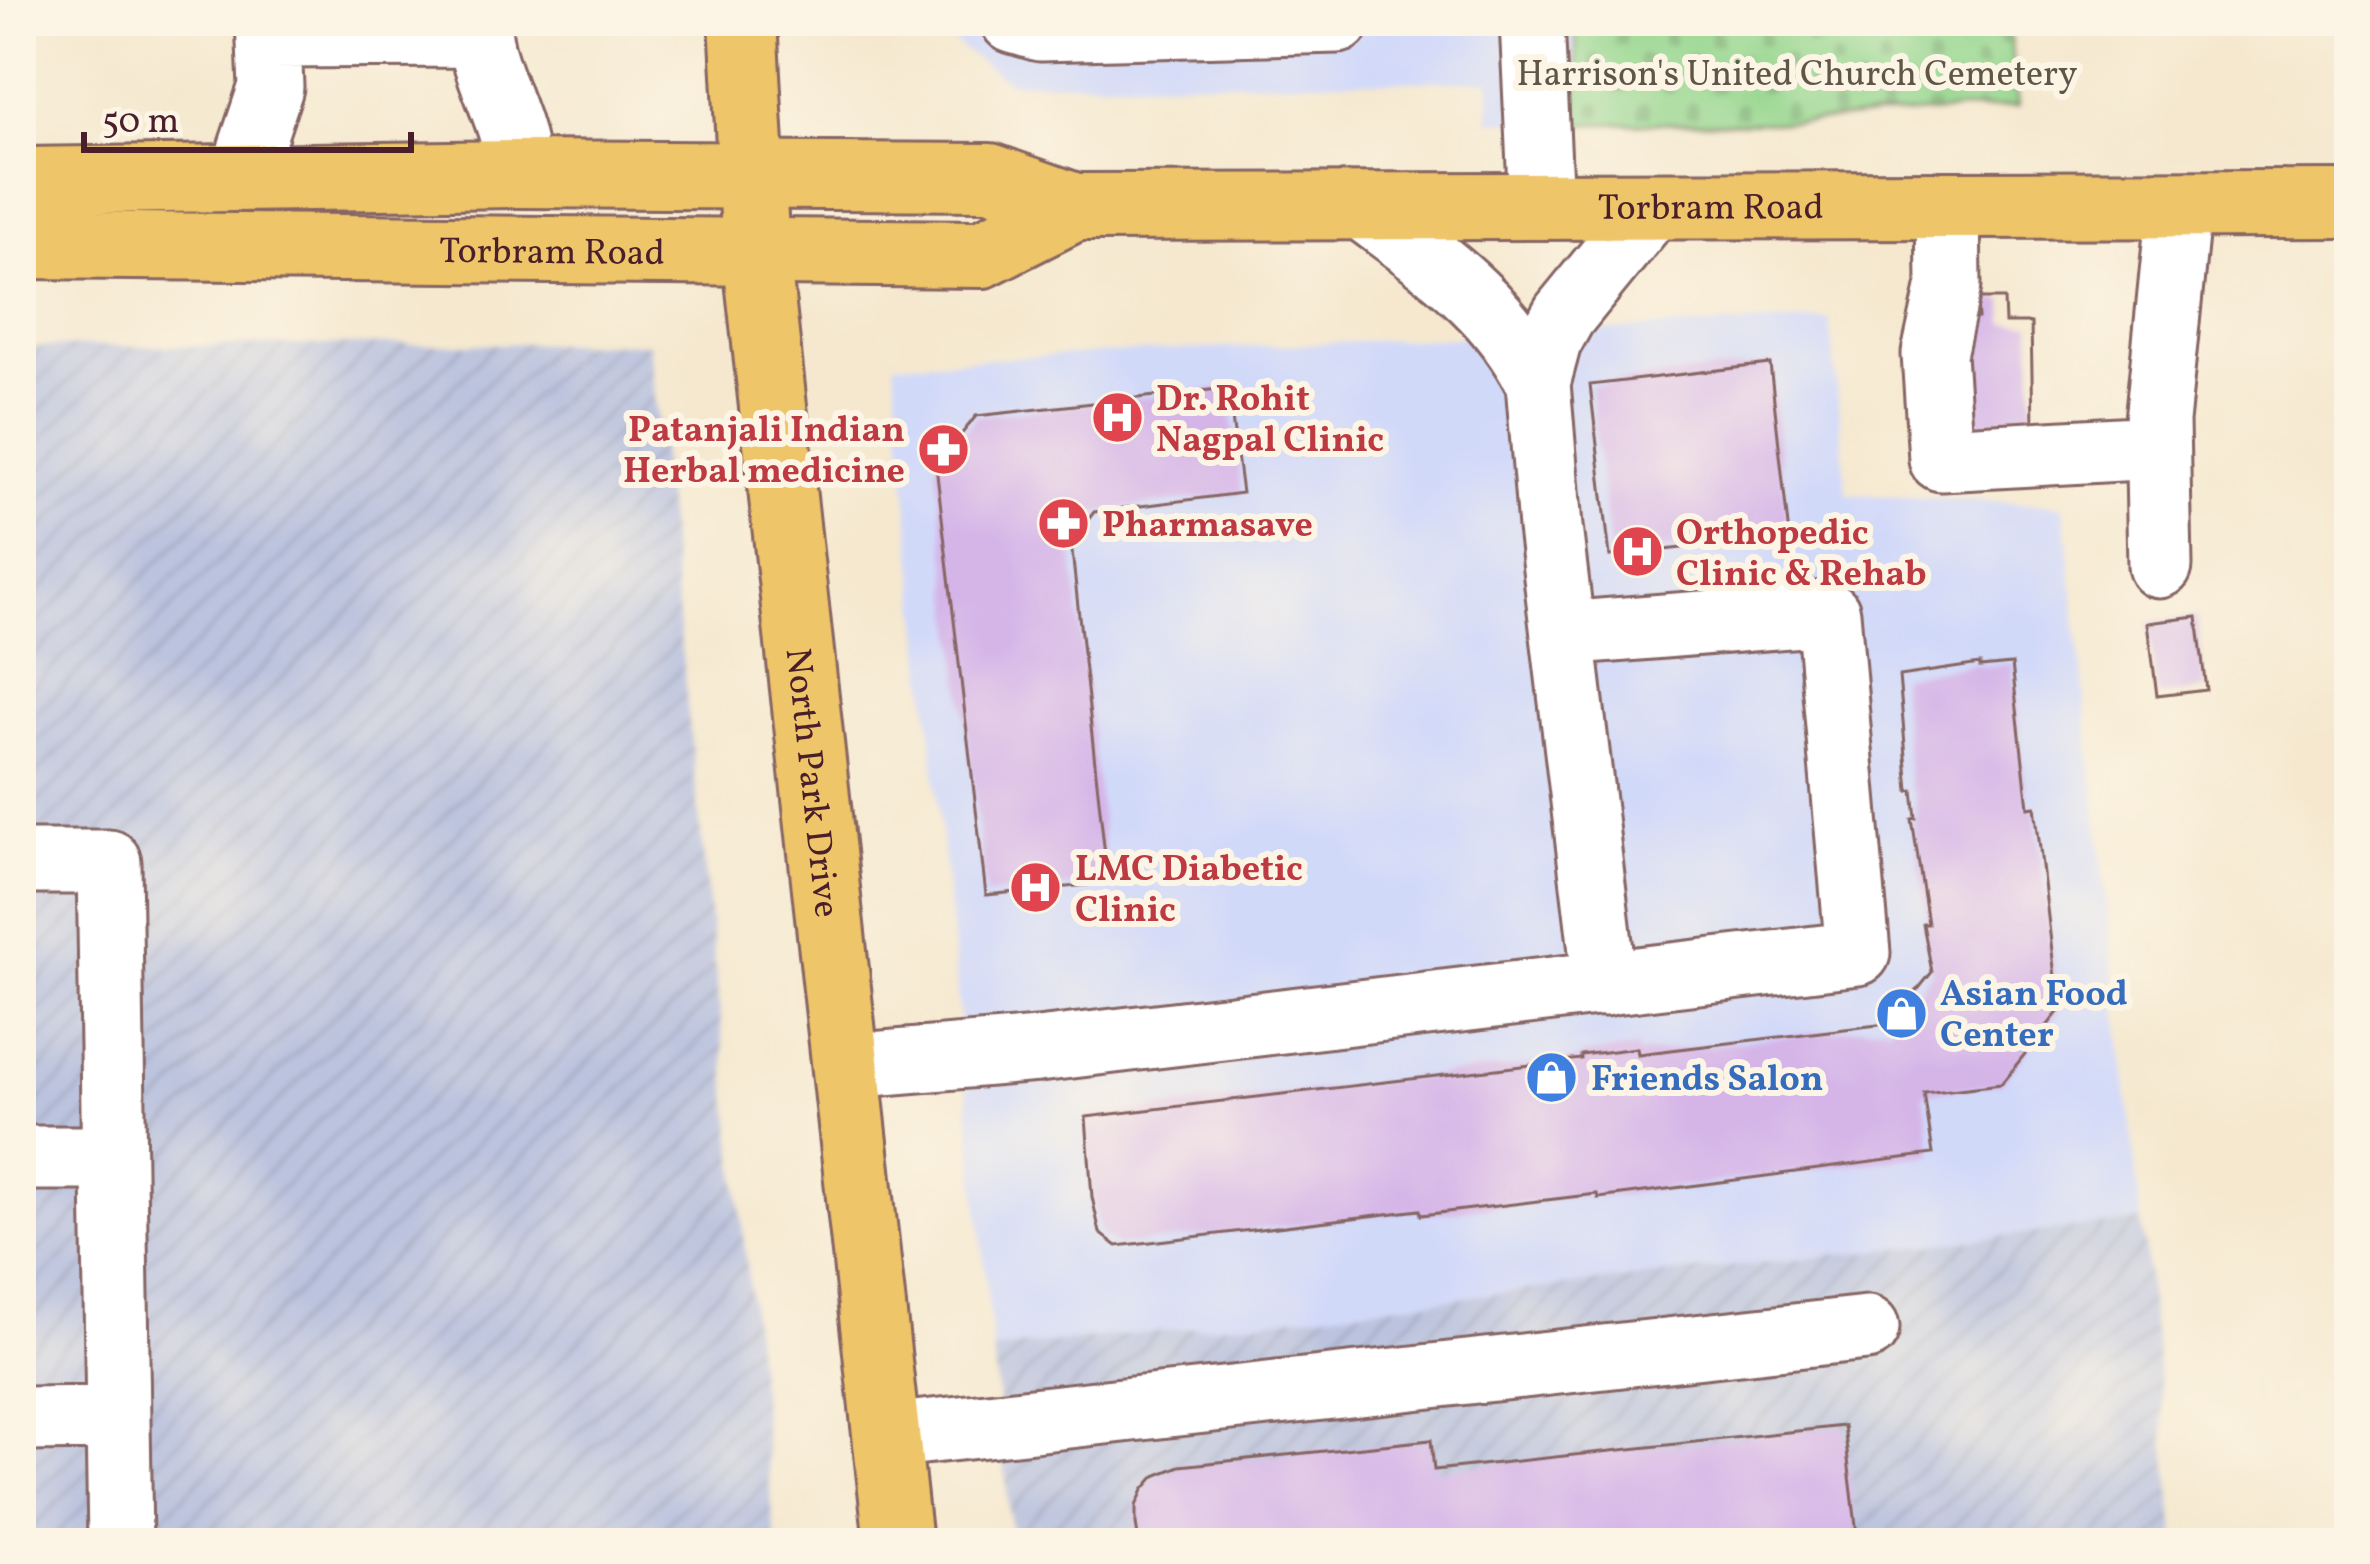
<svg xmlns="http://www.w3.org/2000/svg" width="2370" height="1564" viewBox="0 0 2370 1564" font-family="Vollkorn,serif">
<style>
.built{fill:#d1d9f9}
.industrial{fill:url(#industrial-furrows)}
.cemetery{fill:url(#cemetery-stones);stroke:#6e7a5c;stroke-width:3}
.building{fill:#d5b5e8}
.lines{fill:none;stroke-linecap:round;stroke-linejoin:round}
.minor-casing{stroke:#866564;stroke-width:69}
.major-casing{stroke:#866564;stroke-width:72}
.minor{stroke:#fff;stroke-width:63}
.major{stroke:#eec569;stroke-width:66}
.labels{text-anchor:middle;stroke-width:12;stroke-linejoin:round;paint-order:stroke}
.park-label{font-size:36px;fill:#605648;stroke:#fcf5e5}
.street-label{font-size:36px;fill:#4a1f2b;stroke:#fcf5e5}
.health-label{font-size:36px;font-weight:bold;fill:#be3a42;stroke:#fcf5e5;text-anchor:start}
.shop-label{font-size:36px;font-weight:bold;fill:#366cbe;stroke:#fcf5e5;text-anchor:start}
</style>
<defs>
<pattern id="industrial-furrows" width="10" height="10" patternUnits="userSpaceOnUse" patternTransform="scale(3)"><rect width="10" height="10" fill="#bbc3de"/><path d="M-1 1l2-2M0 10L10 0M9 11l2-2" fill="none" stroke="#a2a7bf"/></pattern>
<pattern id="cemetery-stones" width="16" height="16" patternUnits="userSpaceOnUse" patternTransform="scale(3)"><rect width="16" height="16" fill="#93d58c"/><path d="M2 7V4a2 2 0 0 1 4 0v3zM10 15v-3a2 2 0 0 1 4 0v3z" fill="#80b679"/></pattern>
</defs>
<rect width="100%" height="100%" fill="#fcf5e5"/>
<filter id="ink" filterUnits="userSpaceOnUse"><feTurbulence type="fractalNoise" baseFrequency=".00833" numOctaves="2"/><feDisplacementMap in="SourceGraphic" scale="24" xChannelSelector="R" yChannelSelector="G"/><feConvolveMatrix kernelMatrix="1 2 1 2 8 2 1 2 1" color-interpolation-filters="sRGB"/></filter>
<filter id="wash" filterUnits="userSpaceOnUse"><feTurbulence type="fractalNoise" baseFrequency=".004" numOctaves="4" result="noise"/><feDisplacementMap in="SourceGraphic" scale="48" xChannelSelector="R" yChannelSelector="G"/><feGaussianBlur stdDeviation="2.7" result="paint"/><feColorMatrix in="noise" values="0 0 0 0 0 0 0 0 0 0 0 0 0 0 0 0 0 1.4 0 .05"/><feComposite in="paint" operator="in"/></filter>
<g filter="url(#wash)">
<rect width="100%" height="100%" fill="#f5e8cf"/>
<path class="built" d="M924,21H1576L1577,124L1489,120L1490,81L1008,82Z
M1830,320L1847,494L2064,505L2141,1221L993,1350L894,363Z"/>
<path class="industrial" d="M649,343L776,1543H21V347Z
M2141,1221L2177,1543H1012L993,1350Z"/>
<path class="cemetery" d="M1576,21H2008L2018,106L1805,122L1577,124Z"/>
<g id="blocks">
<path class="building" d="M1977,299H2004L2005,323H2031L2033,426L1962,428L1959,318H1978Z
M1770,364L1789,536L1610,556L1590,385Z
M1228,388L1242,493L1094,512L1071,542L1108,883L986,895L936,466L976,416Z
M2197,617L2206,690L2157,696L2148,623Z
M1980,664V667L2012,664L2028,807L2035,806L2059,1011L2001,1084L1924,1093L1933,1154L1598,1198L1597,1194L1421,1215L1420,1210L1117,1246L1100,1233L1092,1197L1086,1117L1581,1059V1055L1637,1048L1638,1054L1886,1024V1029L1932,972L1923,924H1928L1912,819L1916,818L1913,790L1909,791L1899,676Z
M1844,1426L1858,1543H1139L1136,1524V1506L1143,1490L1155,1476L1180,1466L1431,1440L1434,1470Z"/>
</g>
</g>
<g filter="url(#ink)">
<use href="#blocks" fill-opacity="0" stroke="#866564" stroke-width="3"/>
<g class="lines">
<defs>
<path id="minor" d="M479,21C479,75 518,120 517,174
M1013,21L1040,29L1338,21
M1532,21L1541,207
M269,36L479,35
M251,177L250,150L271,87L268,21
M1948,206L1949,285L1934,354L1941,459L2156,447
M1361,207C1432,261 1497,301 1538,383
M2160,566L2157,421L2179,205
M21,862H109L120,1543
M1605,984L1550,527L1538,383L1549,342L1564,315L1652,207
M848,1066L1038,1050L1858,953L1828,613L1563,634
M21,1158H113
M21,1419L118,1418
M887,1436L1867,1328"/>
<g id="major">
<path id="s1" d="M743,21L756,252L898,1543"/>
<path id="s2" d="M21,181L517,174L990,177L1075,207L2349,204"/>
<path id="s3" d="M21,245L982,254L1075,207"/>
</g>
</defs>
<use href="#minor" class="minor-casing"/>
<use href="#major" class="major-casing"/>
<use href="#minor" class="minor"/>
<use href="#major" class="major"/>
</g>
</g>
<defs>
<symbol id="hospital-disc" viewBox="-11 -11 22 22"><circle r="9.5" fill="#e0444e" stroke="#fcf5e5"/><path d="M-5-5h3v3.5h4V-5h3V5h-3V1.5h-4V5h-3Z" fill="#fff"/></symbol>
<symbol id="pharmacy-disc" viewBox="-11 -11 22 22"><circle r="9.5" fill="#e0444e" stroke="#fcf5e5"/><path d="M-2-6h4v4h4v4h-4v4h-4v-4h-4v-4h4Z" fill="#fff"/></symbol>
<symbol id="shop-disc" viewBox="-11 -11 22 22"><circle r="9.5" fill="#3f7fe0" stroke="#fcf5e5"/><path d="M-5-2.5h2.3a2.7 3.5 0 0 1 5.4 0H5L5.5 6h-11ZM-1.5-2.5h3a1.5 2.3 0 0 0-3 0Z" fill="#fff"/></symbol>
</defs>
<g fill-rule="evenodd">
<use href="#hospital-disc" x="1088" y="388" width="59" height="59"/>
<use href="#pharmacy-disc" x="914" y="420" width="59" height="59"/>
<use href="#pharmacy-disc" x="1034" y="494" width="59" height="59"/>
<use href="#hospital-disc" x="1608" y="522" width="59" height="59"/>
<use href="#hospital-disc" x="1006" y="858" width="59" height="59"/>
<use href="#shop-disc" x="1872" y="984" width="59" height="59"/>
<use href="#shop-disc" x="1522" y="1048" width="59" height="59"/>
</g>
<g class="labels">
<g class="park-label">
<text x="1797" y="85">Harrison's United Church Cemetery</text>
</g>
<g class="street-label">
<text dy="13" stroke="none"><textPath href="#s2" startOffset="1695">Torbram Road</textPath></text>
<text dy="13" stroke="none"><textPath href="#s3" startOffset="531">Torbram Road</textPath></text>
<text dy="13" stroke="none"><textPath href="#s1" startOffset="765">North Park Drive</textPath></text>
</g>
<g class="health-label">
<text x="1156" y="410">Dr. Rohit<tspan x="1156" dy="41">Nagpal Clinic</tspan></text>
<text x="905" y="441" text-anchor="end">Patanjali Indian<tspan x="905" dy="41">Herbal medicine</tspan></text>
<text x="1102" y="536">Pharmasave</text>
<text x="1676" y="544">Orthopedic<tspan x="1676" dy="41">Clinic &amp; Rehab</tspan></text>
<text x="1075" y="880">LMC Diabetic<tspan x="1075" dy="41">Clinic</tspan></text>
</g>
<g class="shop-label">
<text x="1940" y="1005">Asian Food<tspan x="1940" dy="41">Center</tspan></text>
<text x="1591" y="1090">Friends Salon</text>
</g>
</g>
<rect width="2370" height="1564" fill="none" stroke="#fcf5e5" stroke-width="72"/>
<path d="M84 132v18h327v-18" fill="none" stroke="#4a1f2b" stroke-width="6"/>
<text x="102" y="132" font-size="36" fill="#4a1f2b" stroke="#fcf5e5" stroke-width="9" paint-order="stroke">50 m</text>
</svg>
